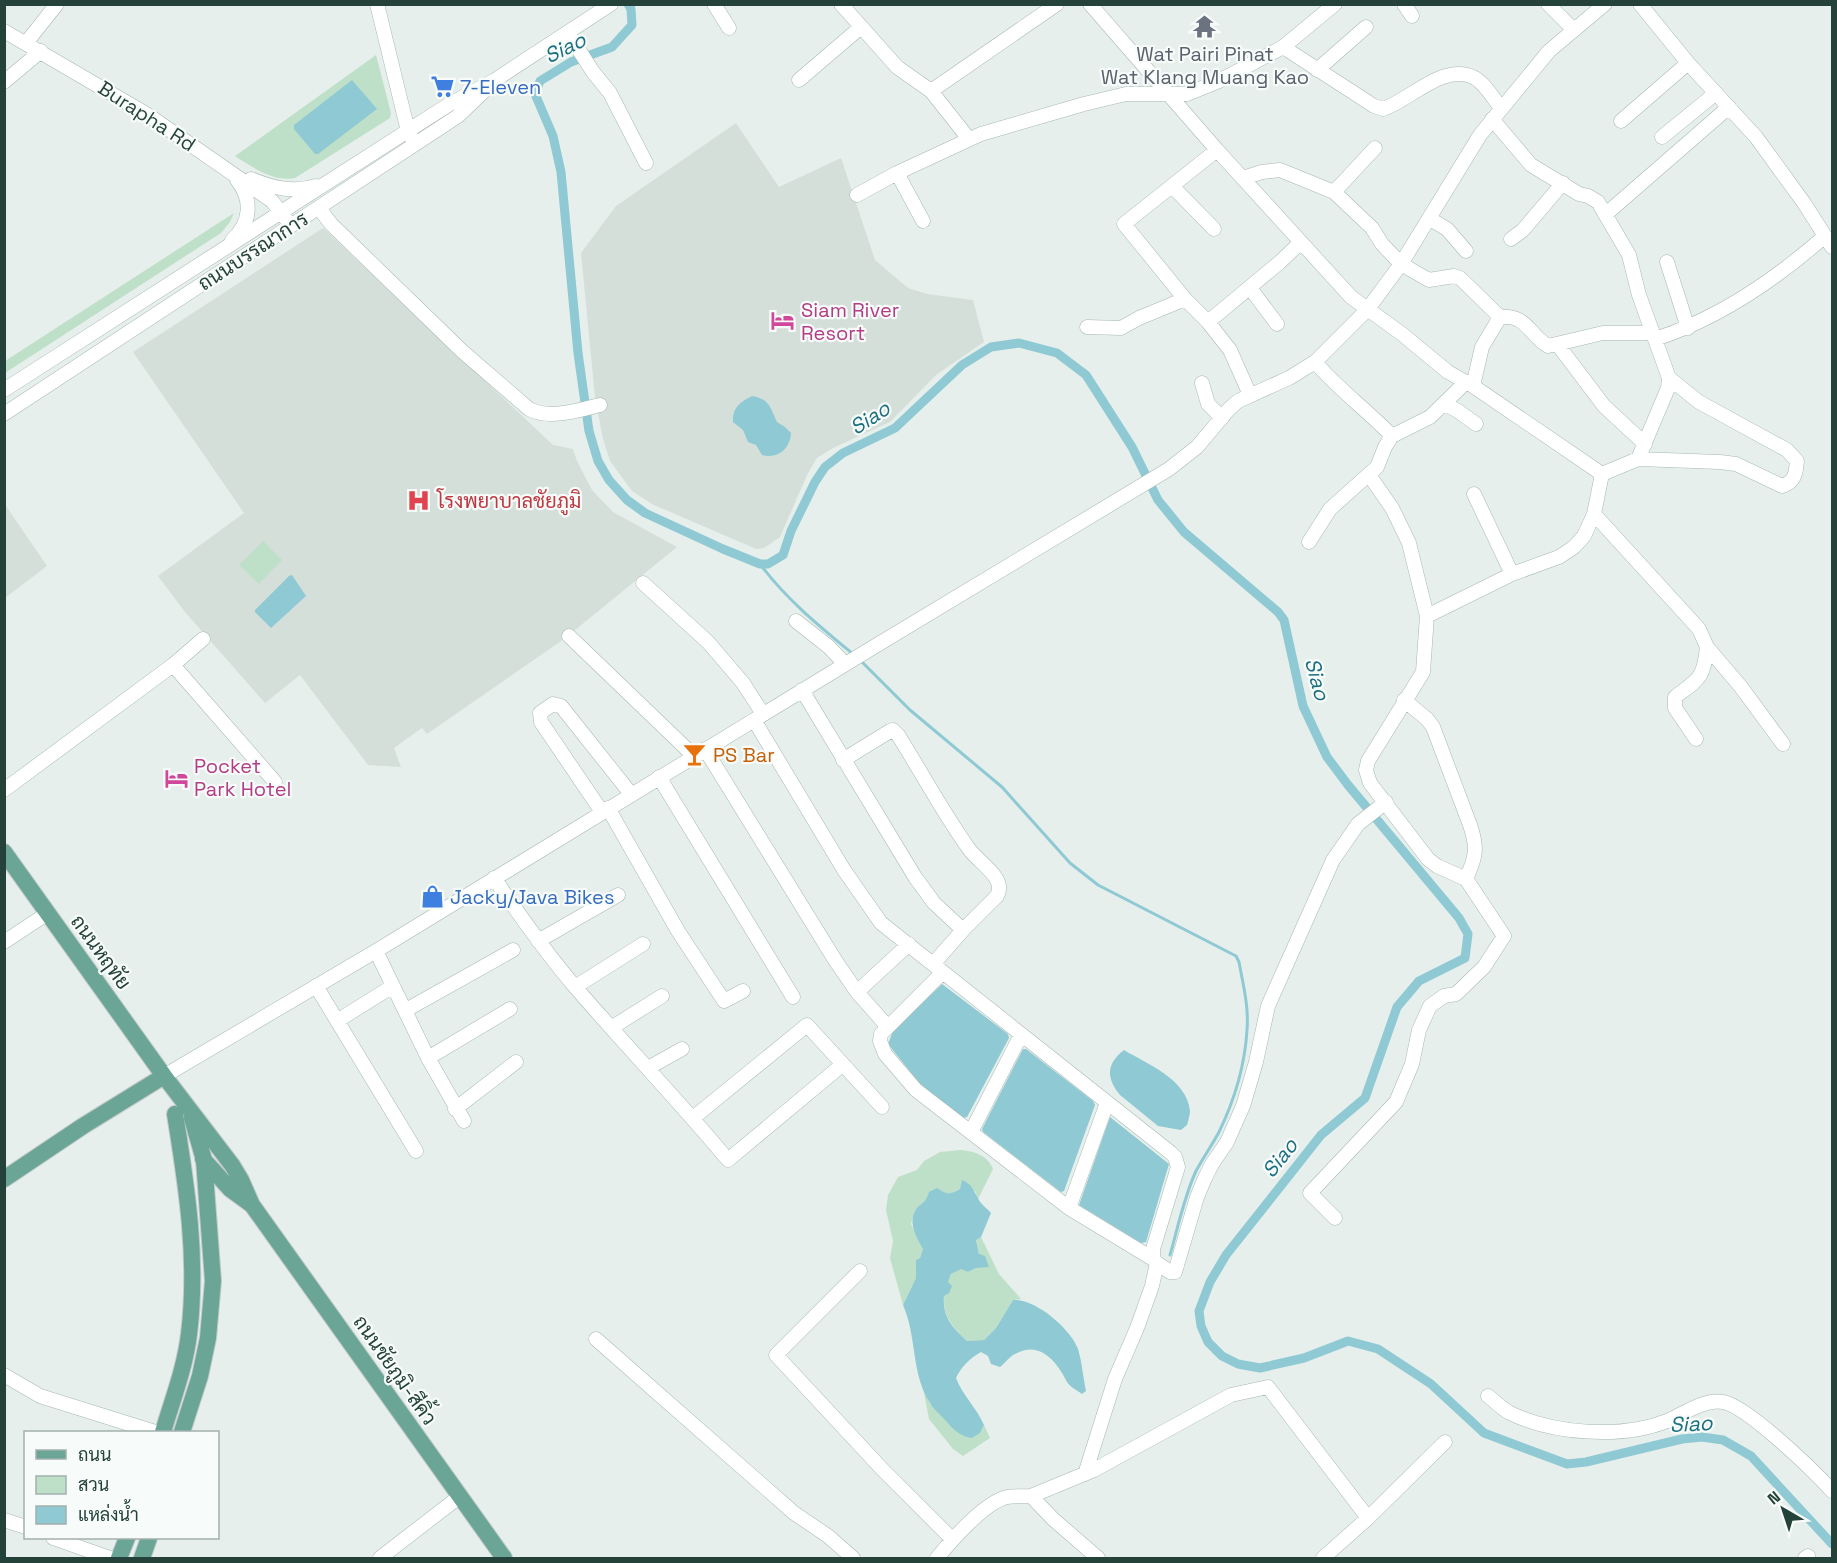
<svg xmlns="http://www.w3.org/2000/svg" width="1837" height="1563" viewBox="0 0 1837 1563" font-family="'Space Grotesk',Sarabun,sans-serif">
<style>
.built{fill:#d4dfda}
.green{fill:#bfe0c8}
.water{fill:#8ec9d4}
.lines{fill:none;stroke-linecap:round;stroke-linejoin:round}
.stream{stroke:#8ec9d4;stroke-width:3}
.canal{stroke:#8ec9d4;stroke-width:9}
.minor-casing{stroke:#a8b8b2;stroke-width:15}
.major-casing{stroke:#c2cac8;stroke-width:18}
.minor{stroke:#fff;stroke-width:14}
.major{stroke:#6aa596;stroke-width:16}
.labels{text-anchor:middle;stroke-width:4.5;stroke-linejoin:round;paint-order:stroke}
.worship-label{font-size:20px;fill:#5b616d;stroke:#f7fbf9}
.shop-label{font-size:20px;fill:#366cbe;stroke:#f7fbf9;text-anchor:start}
.street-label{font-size:20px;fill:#24423a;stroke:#f7fbf9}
.hotel-label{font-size:20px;fill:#b23c85;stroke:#f7fbf9;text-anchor:start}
.health-label{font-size:20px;fill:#be3a42;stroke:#f7fbf9;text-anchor:start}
.food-label{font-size:20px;fill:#c56008;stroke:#f7fbf9;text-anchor:start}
.water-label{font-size:21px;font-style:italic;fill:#1c6f80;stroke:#f7fbf9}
</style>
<rect width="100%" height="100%" fill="#e6efeb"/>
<path class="built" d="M736,123L779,187L841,158L875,260L908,288L927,294L973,300L984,342L936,375L890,422L833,448L817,458L808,473L780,537L764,548L756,549L652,504L632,491L610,461L603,439L595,397L581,253L616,206Z
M323,228L553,445L573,449L577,461L592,490L613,512L677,547L564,639L427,734L422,728L394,748L401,767L368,765L300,675L265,703L185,612L158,576L244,513L133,352Z
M4,503L47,566L5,598H4Z"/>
<path class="green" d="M376,55L391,113L390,118L295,178C273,182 252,167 235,156Z
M234,213L230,222L221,233L5,373V361Z
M263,541L282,560L259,584L239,565Z
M960,1150C973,1151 988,1155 993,1169L978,1199L975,1191L960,1189L952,1194L926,1201L915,1210L911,1224L923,1249L920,1258L916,1260V1278L903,1305L890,1258L893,1241L886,1210L888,1195L898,1177L917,1170L924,1161L940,1152Z
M981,1237L999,1274L1021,1299L1013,1300L996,1328L984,1340L967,1341C943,1318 938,1305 951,1274L961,1268L968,1272L976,1268L979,1254L976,1239Z
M923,1387L930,1404L980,1433L984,1425L990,1438L963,1456L953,1449L929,1419Z"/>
<path class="water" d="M352,80L377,109L318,154H315L294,129V125Z
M752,396C770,399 770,408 777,422L785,427L791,433C790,449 778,459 762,455L756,445L748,442L743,430L733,422C732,408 740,402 752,396Z
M292,575L306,596L271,628L255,612V610L289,576Z
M942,984L1008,1034L1009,1038L967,1117L963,1118L920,1084L888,1044L893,1031Z
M1023,1049H1026L1093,1101L1095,1105L1064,1191L1061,1192L983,1132L982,1129Z
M1124,1050C1147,1064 1187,1079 1190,1111C1190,1115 1188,1121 1187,1125L1181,1130L1158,1126L1120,1095C1106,1078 1106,1064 1124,1050Z
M1110,1117L1169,1164L1146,1242L1141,1243L1079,1205Z
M962,1180C972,1184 973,1190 978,1198C980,1204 987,1208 991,1213L981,1237L976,1240L979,1254L985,1256L989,1267L976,1268L968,1272L961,1269L951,1274L948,1282L952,1286L949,1293L944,1296C942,1317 953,1328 967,1341L984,1340L996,1328L1013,1300C1035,1298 1071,1329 1078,1349C1082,1362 1083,1377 1086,1391L1082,1394C1077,1390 1070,1387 1067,1382C1057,1362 1040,1340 1015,1354C1010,1356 1005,1363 1000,1367L991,1364L988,1356L981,1352C970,1358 961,1367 956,1378C963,1396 976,1407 984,1425L980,1433L972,1438C961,1437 953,1429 946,1421C941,1415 934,1410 930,1403C911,1374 917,1336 903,1305L916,1278V1260L920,1258L923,1249C917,1238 908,1224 915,1211C919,1203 925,1206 929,1192L937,1188C947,1195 950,1195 960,1189Z"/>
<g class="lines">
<path class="stream" d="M760,564C786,599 819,626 853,654
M860,660L910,710L1002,787L1070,863L1098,885L1236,956L1239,962C1243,984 1249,1007 1247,1030C1245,1064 1234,1101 1219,1132C1212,1145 1203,1158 1196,1171C1184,1197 1178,1227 1170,1255"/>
<path class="canal" d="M628,4L631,9L632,25L612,47L571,62L540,81L535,94L553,136L561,172L578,353L589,431L598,461L609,480L627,500L645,513L723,549L760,564H768L783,555L791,531L815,482L825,467L843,453L895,428L962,365L991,347L1019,343L1057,353L1086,375L1132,447L1158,500L1184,532L1278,612L1284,620L1303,706L1327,757L1348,785L1459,918L1468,934L1465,958L1419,981L1397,1007L1365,1098L1321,1135L1226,1255L1210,1282L1199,1311L1201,1326L1208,1342L1222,1356L1238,1364L1260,1368L1304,1358L1348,1341L1378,1349L1431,1384L1484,1433L1567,1464L1586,1462L1682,1439L1702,1437L1723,1440L1751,1456L1832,1544"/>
<defs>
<path id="minor" d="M377,4L408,131L411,137
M714,4L729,28
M841,4L897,67L931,91L969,139
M1090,4L1217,150L1351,297L1402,334L1448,372L1473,386L1602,474
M1335,4L1283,47L1374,106L1383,109C1410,100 1443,63 1473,77C1484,82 1493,98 1501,108
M1404,4L1412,16
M1548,4L1574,30
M1640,4L1688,63L1756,137L1804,203L1832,247
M4,31L148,115L272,201L286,219
M568,33L593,72L610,93L646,163
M26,43L57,4
M1317,70L1366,27
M799,80L861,27
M4,82L41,51
M931,91L1057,4
M1492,119L1531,165L1579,194L1588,196L1598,202L1629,255L1639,295L1669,378L1668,388L1638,459
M1621,121L1688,63
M1662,137L1716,93
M1217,150L1124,224L1185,299L1208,322L1230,350L1250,395
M897,173L923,221
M1243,178L1262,172L1280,170L1334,192L1372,228L1382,244L1401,264L1429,280L1454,276L1460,278L1500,317C1528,315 1528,334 1548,346L1603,333H1652
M251,179C273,188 293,193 316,186
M1172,186L1214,229
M1334,192L1375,148
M857,195L897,173L981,134L1084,104L1126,94H1187L1219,81L1283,47
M319,208L331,224L462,351L529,409C549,420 579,410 600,405
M1606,214L1729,107
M1430,219L1447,229L1466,251
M1511,239L1523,230L1563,183
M232,240C251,223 253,200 237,180
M1667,262L1688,328
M1250,288L1277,324
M1208,322L1280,262L1301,242
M1087,327L1121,328L1139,318L1185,299
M1655,339C1718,319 1776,279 1825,236
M1558,345L1604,406L1645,444
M1315,362C1338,389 1367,410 1392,436
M1202,383L1208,404L1222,418
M1473,386L1482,347L1500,317
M4,390L448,105L495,80L611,4
M1445,404L1458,411L1476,424
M4,414L458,116L483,92
M1369,475L1392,508L1409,543L1427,616
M1474,494L1512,574
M1594,514L1699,629L1707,647L1741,687L1783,744
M1309,542L1330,509L1377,467L1385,447L1392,436L1430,417L1465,383
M643,583L708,642L743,683L763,714
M796,621L829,647L845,664
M569,636L694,756
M173,665L275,782
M802,690L915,877L934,903L963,930
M1404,700L1427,719L1433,727L1470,825C1478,848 1476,857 1466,879
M754,720L844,870L881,923L1171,1153L1175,1157L1178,1167L1153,1249V1259L1157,1263L1152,1286L1137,1328L1115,1379L1085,1474
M1696,739L1675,708V697C1699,679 1704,678 1707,647
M705,749L835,960L857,992L887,1026
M843,760L890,731L893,730L898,735C922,773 943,813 969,849C979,863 1007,878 997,896L963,930L933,964
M659,777L793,997
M4,790L173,665L203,639
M608,808L678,931L724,1001L743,991
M602,812L541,722L540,713L553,704L561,706L631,794
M494,878C520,916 546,953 576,988C626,1046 679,1101 728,1160L842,1065
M538,941L618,895
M4,942L48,913
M376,951L428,1058L464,1121
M942,973L881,1034L880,1041L885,1054L916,1090L1069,1208L1153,1259
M316,986L416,1151
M575,987L643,944
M857,992L909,944
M406,1010L513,950
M337,1021L393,986
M611,1028L662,996
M428,1058L510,1009
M648,1068L682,1049
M164,1076L376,951L867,651L1169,469L1197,447L1229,409L1238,401L1289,378L1315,362L1367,310L1401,264L1480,135L1549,51L1605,4
M455,1109L516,1062
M693,1118L807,1025L882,1107
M971,1132L1021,1035
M1069,1208L1107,1103
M1335,1218L1310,1193L1396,1102L1412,1064L1419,1030L1430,1006L1444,996L1456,994L1484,967L1504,936L1466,879L1437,866L1428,859L1370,783L1366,770L1368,761L1423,672L1427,616L1512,574L1559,557L1574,547L1584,536L1594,514L1602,474L1638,459L1720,462L1736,464L1782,486C1795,482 1796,473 1797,461L1787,450L1699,402L1669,378
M1157,1263L1170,1272H1175L1197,1197L1205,1178L1212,1164L1227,1142L1243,1106L1256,1062L1268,1006L1333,860L1358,824L1386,802
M860,1271L776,1355L882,1469L952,1539
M596,1339L794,1513L828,1536L853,1558
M4,1375L40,1396L155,1432
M1488,1396C1495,1401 1502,1409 1510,1413C1553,1434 1622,1439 1667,1421C1684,1414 1703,1399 1723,1402C1747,1406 1814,1471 1832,1491
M1031,1496L1094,1470L1231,1395L1268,1387L1368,1518
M4,1520L26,1527
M53,1538L110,1558
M380,1558L459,1497
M937,1558C951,1541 985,1502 1007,1497C1015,1496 1023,1496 1031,1496L1053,1519L1098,1558
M1323,1558L1368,1518L1445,1442
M1805,1558L1808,1556"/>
<path id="major" d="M4,852L164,1076L232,1165L241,1180L252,1205L504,1558
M203,1159L230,1189L252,1205
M4,1179L83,1126L164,1076
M163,1432C172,1401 185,1368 189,1334C198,1260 187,1188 175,1114
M182,1432L200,1376L208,1338L213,1281L204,1160L192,1118
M119,1558L127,1538
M142,1558L149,1538"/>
</defs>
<use href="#minor" class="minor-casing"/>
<use href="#major" class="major-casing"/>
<use href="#minor" class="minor"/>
<use href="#major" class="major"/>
</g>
<defs>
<symbol id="temple-bare" viewBox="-9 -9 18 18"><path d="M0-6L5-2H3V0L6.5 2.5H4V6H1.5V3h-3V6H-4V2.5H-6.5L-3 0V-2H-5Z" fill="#6b7280" stroke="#f7fbf9" stroke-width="2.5" paint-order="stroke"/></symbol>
<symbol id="supermarket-bare" viewBox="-9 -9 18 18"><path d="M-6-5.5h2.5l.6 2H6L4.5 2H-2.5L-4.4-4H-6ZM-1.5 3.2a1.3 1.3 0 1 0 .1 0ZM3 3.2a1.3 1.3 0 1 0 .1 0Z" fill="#3f7fe0" stroke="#f7fbf9" stroke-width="2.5" paint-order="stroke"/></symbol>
<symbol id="hotel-bare" viewBox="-9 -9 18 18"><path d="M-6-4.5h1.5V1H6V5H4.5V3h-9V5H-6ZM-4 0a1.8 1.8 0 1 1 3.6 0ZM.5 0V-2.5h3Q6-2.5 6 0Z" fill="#d1479c" stroke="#f7fbf9" stroke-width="2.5" paint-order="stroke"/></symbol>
<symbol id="hospital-bare" viewBox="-9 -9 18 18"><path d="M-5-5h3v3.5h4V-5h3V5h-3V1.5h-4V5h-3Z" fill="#e0444e" stroke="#f7fbf9" stroke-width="2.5" paint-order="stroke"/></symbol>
<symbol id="bar-bare" viewBox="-9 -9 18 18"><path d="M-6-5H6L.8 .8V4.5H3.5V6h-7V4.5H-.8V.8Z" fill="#e8710a" stroke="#f7fbf9" stroke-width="2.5" paint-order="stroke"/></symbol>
<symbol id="shop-bare" viewBox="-9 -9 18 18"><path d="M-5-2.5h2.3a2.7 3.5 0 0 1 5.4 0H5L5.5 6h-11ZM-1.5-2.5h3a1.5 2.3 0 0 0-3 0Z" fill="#3f7fe0" stroke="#f7fbf9" stroke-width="2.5" paint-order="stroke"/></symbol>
</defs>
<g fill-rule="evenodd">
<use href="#temple-bare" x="1188" y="10" width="33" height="33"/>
<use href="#supermarket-bare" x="426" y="70" width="33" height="33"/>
<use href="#hotel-bare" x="766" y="304" width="33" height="33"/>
<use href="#hospital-bare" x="402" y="484" width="33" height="33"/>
<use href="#bar-bare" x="678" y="738" width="33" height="33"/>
<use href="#hotel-bare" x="160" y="762" width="33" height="33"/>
<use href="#shop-bare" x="416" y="880" width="33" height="33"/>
</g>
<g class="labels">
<g class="worship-label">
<text x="1205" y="61">Wat Pairi Pinat<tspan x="1205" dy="23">Wat Klang Muang Kao</tspan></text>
</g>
<g class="shop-label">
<text x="460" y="94">7-Eleven</text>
<text x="450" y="904">Jacky/Java Bikes</text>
</g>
<g class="street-label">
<text transform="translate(147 116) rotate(33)" y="7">Burapha Rd</text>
<text transform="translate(253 251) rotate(-33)" y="7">ถนนบรรณาการ</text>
<text transform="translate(101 952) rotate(54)" y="7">ถนนหฤทัย</text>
<text transform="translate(395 1370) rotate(55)" y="7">ถนนชัยภูมิ-สีคิ้ว</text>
</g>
<g class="hotel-label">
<text x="801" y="317">Siam River<tspan x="801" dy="23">Resort</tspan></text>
<text x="194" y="773">Pocket<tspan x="194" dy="23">Park Hotel</tspan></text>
</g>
<g class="health-label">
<text x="437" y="508">โรงพยาบาลชัยภูมิ</text>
</g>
<g class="food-label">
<text x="713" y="762">PS Bar</text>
</g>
<g class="water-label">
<text transform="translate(565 48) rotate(-26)" y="7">Siao</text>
<text transform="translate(870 418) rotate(-33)" y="7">Siao</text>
<text transform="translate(1317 679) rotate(75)" y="7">Siao</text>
<text transform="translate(1280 1158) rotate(-52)" y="7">Siao</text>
<text transform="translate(1691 1424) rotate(-3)" y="7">Siao</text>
</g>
</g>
<rect width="1837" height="1563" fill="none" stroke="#24423a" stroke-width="12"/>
<rect x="24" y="1431" width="195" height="108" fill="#f7fbf9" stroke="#a3b1ad" stroke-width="1.5"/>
<rect x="36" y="1450" width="30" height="9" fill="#6aa596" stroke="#a3b1ad" stroke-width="1.5"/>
<text x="78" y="1461" font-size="18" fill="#24423a">ถนน</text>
<rect x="36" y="1476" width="30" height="18" fill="#bfe0c8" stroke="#a3b1ad" stroke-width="1.5"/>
<text x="78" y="1491" font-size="18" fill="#24423a">สวน</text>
<rect x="36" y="1506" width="30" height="18" fill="#8ec9d4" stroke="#a3b1ad" stroke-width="1.5"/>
<text x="78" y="1521" font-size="18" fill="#24423a">แหล่งน้ำ</text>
<g transform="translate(1783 1509) rotate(321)" stroke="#f7fbf9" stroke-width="4.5" paint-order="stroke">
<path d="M0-4.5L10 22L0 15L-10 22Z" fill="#24423a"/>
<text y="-9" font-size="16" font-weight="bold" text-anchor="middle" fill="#24423a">N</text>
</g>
</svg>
